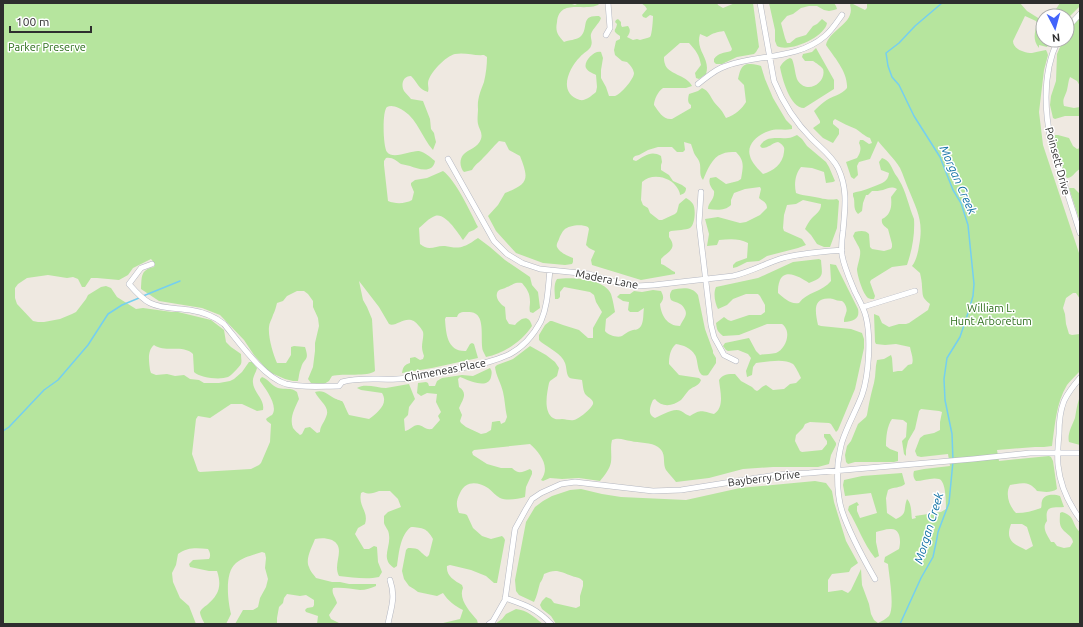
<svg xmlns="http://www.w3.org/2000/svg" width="1083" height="627" viewBox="0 0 1083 627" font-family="Ubuntu,sans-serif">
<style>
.green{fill:#b6e59e;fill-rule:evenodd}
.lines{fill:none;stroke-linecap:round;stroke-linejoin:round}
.stream{stroke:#75cff0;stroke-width:1.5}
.street-casing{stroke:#b4b7c1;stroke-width:6}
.street{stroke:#fff;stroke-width:5}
.labels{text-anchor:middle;stroke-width:3;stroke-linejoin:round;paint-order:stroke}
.park-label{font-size:11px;fill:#2c6e1b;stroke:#fff}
.street-label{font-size:11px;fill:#2e2e2e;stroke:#fff}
.water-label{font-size:12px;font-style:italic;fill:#0d6fa3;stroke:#fff}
</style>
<rect width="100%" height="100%" fill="#efe9e1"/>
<path class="green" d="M3,3H572V4L575,5L579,3H600L598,5C595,6 592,7 589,7C575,8 559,3 557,22C555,32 558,35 564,42C569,40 576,40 580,37C590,28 579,15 599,16L601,18C599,24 593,28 591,34C590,38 593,42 591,46C590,50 583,53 580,57C569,68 557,93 580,100C586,101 591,96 596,92L597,87L596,75C593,73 588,72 586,68C583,62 594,50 601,52L603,58L601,70V78L606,87L609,96C611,96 613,96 615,96C621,94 634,79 634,73C633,68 630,65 627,62L622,61L615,55L614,50L616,41L620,39V36C611,30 616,31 617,24L615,22L616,20L618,19L621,22V25L622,27L628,26C631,30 630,33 627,37L633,40L637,39L640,40C643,39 648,38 650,37C652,35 653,19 653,16L650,15L646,18L643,17L642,15L647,9L645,6L641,3H717L718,5L723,8L735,3H753L759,47L756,52L754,54L737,57L722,64H716L714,62V59C718,53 724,53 731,51L732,49L725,33L724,31C717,32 713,33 707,37L700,34C695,51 711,58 706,74L699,79L696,78L695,73L701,65C699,54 696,51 689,43H680L664,57C664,59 664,62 665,64C667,74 687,75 692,86L686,88H663C658,91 654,100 654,105C659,112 663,120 672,119L691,108V105C687,103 688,98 689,94L698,91L702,88C709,91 710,96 714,102C716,105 719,107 721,110C723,112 724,115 726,118C735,115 742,109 746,102L744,85L738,79C740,71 741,63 751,64C755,64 758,65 761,66L765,79L773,98L786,120L792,126V129C784,131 777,128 769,131C759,134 746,144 750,156C751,162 759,170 763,174C773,171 783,164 784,152C784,150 785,148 783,146C782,144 780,143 778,142C772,143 769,148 762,148L760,146C766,135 778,139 788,138C791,138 794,136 797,135L802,139L807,146L826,162L829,167L835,181L833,182L826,183L824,172L812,168L801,167C795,174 794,185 796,193C801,195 804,195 809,196C819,197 826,201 837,199L839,201L837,228L830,247H824L817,244L811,235L805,229C807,225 809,221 812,218C817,213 821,211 821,204L803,200L796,204L787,205L784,215L783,228L784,231L802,239L806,245L798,248L767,256L759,261L747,262L737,267L733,268V265L736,262L747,258L748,243C739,238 729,239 719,240L717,245L707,246L709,234L705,219L718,217L740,223L746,222L760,215L767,208C767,202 762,201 759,198L761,189L760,187L745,189L734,193L731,200V205C725,211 716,210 708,209C708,202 715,200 714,191C711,188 708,183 710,178L716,177L726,184L738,181L741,179C743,167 745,161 736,152C731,152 726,152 722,154C712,157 707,171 703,180C698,174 702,168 699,161C698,158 695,156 694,153C693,150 692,147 691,144L684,142L685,150L683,152H677L672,147H658L648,150L639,155L635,156L633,158V160L636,161C645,156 651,150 661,156L662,162L661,165V170L669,175L673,181L682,185L686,188C686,192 684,194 680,195C680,193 679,191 678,189C672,177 652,172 642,182L641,200L643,205L648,208L650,213L659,220H662L675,214L677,212L679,204L686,198C688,199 691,201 693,204C696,209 695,225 690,228C686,230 677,230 671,231L669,232V237C678,249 668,251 661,259V264C667,266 670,270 675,272V274L641,280L592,265L591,260L595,251L589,248L586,245L589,229L588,227C582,224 569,225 564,230C562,232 560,236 559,239C558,242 556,244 557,247C560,253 568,256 573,258V262L572,264L565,265L543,263L516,253L496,231L488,216L498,205L505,193C529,184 529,179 520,156L509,150L505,142L499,141C493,147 489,152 483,158C479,163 476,163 472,170L464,172C460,168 459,160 463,155C468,149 478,148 481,139C483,133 479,129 478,124C477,120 478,113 478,109C477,99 481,90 484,82C486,73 487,65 487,57L484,55C474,56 465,52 455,54C446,56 429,73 428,83C428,87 429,88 428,92C418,89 418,83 411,76C402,76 401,86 404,91C406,94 409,96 411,99L423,101L430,119L431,129L434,133L435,138L436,142L433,150C422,138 418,120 404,111C400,108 392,104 387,107C382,111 383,147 387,152C393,160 412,150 419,151C426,153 430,157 435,161C433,174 418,169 410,166C407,165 404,165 401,164C396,161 393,157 386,158L384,161V165L388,201C395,204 405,204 412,200L414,192L411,185V183L415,180L427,178L443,171C455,179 471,213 478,227L474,230L469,232L463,240C458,233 445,212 435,216C429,218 424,224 419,228L420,244C429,252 436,245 445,246C451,247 458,249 464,246C469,245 474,240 478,238L490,247L505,260L530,277L532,285L538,292L540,308L533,313L530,312C529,308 530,306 530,302C530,293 527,289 522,283C514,282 513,285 507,287C504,289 500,289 498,291C494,297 500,304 505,307L506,319L509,324L515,325C521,318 529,314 532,326C522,341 504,354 486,357C485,355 484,353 483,351C480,342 485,320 476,314C473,312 470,312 467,312C461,312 459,312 457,317H446L445,319C446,333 447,352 466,351L470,344L472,343L474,344L478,358L432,368L402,373C403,367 404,365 410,363V358L415,357L420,360L423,359L424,356C423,353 422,350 422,347C422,342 424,336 423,332C423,331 420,327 419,326C408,311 397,328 389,324L379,307L359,281L363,300L367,307L372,319L375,371C368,377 343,373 332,376L329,381L324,384L311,383L308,379L313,367L315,351V343L319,326L318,318L313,307V301L308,294L304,291H297L287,296L283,301L277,303C276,307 275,311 273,315C272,319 269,323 269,327C268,337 273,354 277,363H286L291,355V347L294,346L305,347C310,362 304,357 301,368C299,372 299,377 298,381H293L285,379L269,372L254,355L244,340L220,315L202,308L159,301L141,289C142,277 140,270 154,267L155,264L151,259L133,268L128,275L119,280L97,278H91L85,287H82L78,279L73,277L67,278L48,275L27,278L18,284L15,288V298L17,304L33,321L38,322H44L60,319L72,314L76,312L86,299L88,295L101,287L106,286L111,288L117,297L136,309L143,308L172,312H178L211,320L224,330L226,342L231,347L241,354C241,358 242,361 241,364C239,367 231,376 228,377C220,380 200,378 194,372L193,354C183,344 165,353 154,345C147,351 149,361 150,370L151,373L156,375L167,374L175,376L184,375L190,379L199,380L204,383H219L230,381L234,379L242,372L249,362H252L257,368C256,373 252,377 253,383C254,393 265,399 263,410L257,411L242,404H231L210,418L198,416L196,419L192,454L198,471L200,472L251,469L259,465L261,463L270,442L271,424L267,421L266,419C268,417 270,416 272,415C279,406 265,388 260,381V379L262,377C268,379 272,386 278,388C285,390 291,387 297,392L299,399C295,408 289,418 293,428C295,431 298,433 300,435L302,434L305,428L310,427L317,433L320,432C320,426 324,423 326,417C331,407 319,401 315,392C324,389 329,396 336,399C336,399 341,401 342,401C344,403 347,412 349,415L369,419C377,413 389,404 382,393L361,390L357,388C365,383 377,388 386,388C394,387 401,385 409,384L415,399L409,407L408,415L404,419L405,431C410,430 413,425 418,425C423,425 424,430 432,429L440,420L438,416L441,412L436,402L437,394L427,393L421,396L417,393L418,383L426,382L428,383L429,386H435L437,381L442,378L462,375L473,376L490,368C492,371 492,372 491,377C488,390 468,380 460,377L458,379L459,387C468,393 463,399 459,408L462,415L460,421L461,423L466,427L481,434L486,433L491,430L492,422L498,421H500L501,424L505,422L507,417C505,409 505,400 503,392C501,383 496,376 495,367L497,365L513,359L530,346L546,355L555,362L559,368L557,376L550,381L549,383C547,393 543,411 553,418C556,420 559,419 562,419C566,419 570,421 574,420C579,419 591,409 593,404C594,400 589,398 586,395C583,392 583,385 582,380C579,379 571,379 570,378C566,376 567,368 565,363C562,354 549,348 541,342L539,340V335L545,325L550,321H552L563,325L579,330L588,338H593V328L602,312L596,302L594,295L590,292L564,287L560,292V297L558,299H555C555,293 553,285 557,279C571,277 604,278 611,294C613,300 614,307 615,312L606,319L605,331C608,335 617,338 622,336C625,334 627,332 630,331C634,329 638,331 641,326C644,321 643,313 644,308L638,312H630L628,310L629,302L623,301L617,297L620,294H630L634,291L642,292L653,290L661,291C664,297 664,299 660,304C661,315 667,326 680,326C683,319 689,315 684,308C683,306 682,305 680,304C677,302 674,302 671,300C669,296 670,293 672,290C681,288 692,286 698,295L705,329L713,351V353L716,358V363L708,375C696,379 699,361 695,355C691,348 683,345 676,344C670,349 669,357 669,364L679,375L699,378L701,380C699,386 694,386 689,390C686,393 684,397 681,400C673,406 662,408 655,399L653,400C650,406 647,415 655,418C662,415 674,407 681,411C685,413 686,415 690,416C701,409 702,411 714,414C725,407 720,391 719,380C723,374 728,374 735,374L741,381L752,387L755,390L757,391C760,390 762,386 766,385L773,390L784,389L790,384L796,383L801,378C799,374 796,367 793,364C784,358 766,362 756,363L753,367L752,375L747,377L746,371L751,358L748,354L738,350L728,351L726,350L723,346L725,343L749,338L756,351L760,355C764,354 771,354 776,353C784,350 790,337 786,329C785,327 784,325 782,324H767L739,335L723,336C717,331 717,330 716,323L724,317L728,320L731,321L749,315H761L765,312V305L760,296L758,294H746L733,299L727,305L718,309C715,303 713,293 716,287L758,278L793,262L819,259L821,260C822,275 825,277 809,283C801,278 786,268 780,280C778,285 778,288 778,293C784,298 791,305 799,303C807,292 822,292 831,281L830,264L836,265L858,309C860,319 854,321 844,322C844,317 845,317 846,313C848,309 845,303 842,301C838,301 836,300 833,299C812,296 815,311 818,325L821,326L851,329L862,333L864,339V348L855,389L838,430L836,432L831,424L829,423L810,422L805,424L803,428L796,435L795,441L800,451L802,452L822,450L827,444V441L824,437V434H830L836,443V445L831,455L829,464L818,467H773L743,469L709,478L676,482C673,478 669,474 666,470C662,462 667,453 658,447C652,442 638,443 631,441C624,440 619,437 612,440C610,447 612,454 611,462C610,469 604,476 600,481L579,478L562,479L550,478L543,481L541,480C551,467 540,453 530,444L474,450L472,452L473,455L487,464L501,468H512C519,475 522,472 530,469L532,471V474L526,487L525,497C518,499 507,501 500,498C496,496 492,491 488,488C478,482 466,480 460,493C456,501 456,505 459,513L465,514L467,515L473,528L482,536L491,539L502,536L504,538L505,540L497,583H494L486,576L471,570L450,565L447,566C446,576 454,580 462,585L463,588C458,599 470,612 477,620L478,624H439L460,619L463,610C455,606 448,601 443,593L437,596L418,592L414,589L409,586L404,579L402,571L406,550L408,548C411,548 415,548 417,549C420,550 423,555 427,557L429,555L433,539C427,528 423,528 411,527C400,535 399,553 397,566L394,568C380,559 391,547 389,535C389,530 385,527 384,523C384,521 384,519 384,516L388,512L401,507L398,499L390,491C386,491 383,491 379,491C373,493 370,495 363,492L361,493C358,507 369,511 365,524L358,528L355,534L364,549H369L374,546L377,547L378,562L382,572L379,577C366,580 352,577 339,576C332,563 347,548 332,540C326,538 321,538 315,539C312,547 305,559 309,567C310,571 314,575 316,578L332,582H340L349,584H376V586C371,588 366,590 360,590C351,589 343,587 333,588C331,593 336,598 337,603L329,615L331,619L341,624H317L318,616L306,612L305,610L307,608L313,607L314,605V600L306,595L300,596L287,594L284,598L283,603L279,607L277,618V624H235L243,610H253L258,607L260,598L266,587L268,579L265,568L266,558L265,553L262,552C253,555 243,557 236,563C224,573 228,601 231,614L226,624H205C203,621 200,615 200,612C201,609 204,607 207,605C219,595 222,586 217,571H209L190,567L189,564L193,560L209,559C211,556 210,552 208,549C197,548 187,547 178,554L176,565L172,573L173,582L180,598L189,606L196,624H3Z
M769,3H834L836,6L837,9L834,10L829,11L824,10L817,6H809L801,8L793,14L787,16L781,23L785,38L787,43H790L796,38L806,35L813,26L817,24L822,19L827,23C825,37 789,53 777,46L775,41V30Z
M851,3L865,10L867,8V3H1020L1027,11L1043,21V40H1051L1047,47L1039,45V48C1032,39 1035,33 1037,23L1036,21L1025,16L1013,41C1013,49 1024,53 1032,53C1036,52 1041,51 1046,50L1047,52L1048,55L1044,70L1039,112L1043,145L1080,256V299L1076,293H1073L1066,298L1063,308L1065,314L1066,324L1069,334L1072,335L1080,334V371C1076,375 1071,380 1067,385C1056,403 1055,425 1052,446L1044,447H1035L997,450L999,461L1049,456L1051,457L1053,461L1057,489C1051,493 1044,492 1037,491C1029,481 1022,483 1010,485C1005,494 1009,506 1016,513C1025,513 1033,511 1041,508C1042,506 1041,503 1042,501C1044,494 1054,494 1060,496L1064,507C1051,508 1045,505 1047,521C1041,528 1048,536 1051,542H1054L1057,546L1064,548L1070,547L1073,542C1072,535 1064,533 1061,527C1059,522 1060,518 1060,513L1062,512C1076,516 1071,524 1080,532V624H556L551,616L542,609L540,605L542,601L546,597L551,599L554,603L576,608L580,606V596L583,586V581C579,577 578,578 572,576C561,572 556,568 544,574C543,578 542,580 540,583C538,590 537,596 534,602L519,595L516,591L515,580L526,522L535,507L543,501L552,496L570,490L581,489L602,494L621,497L686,500L740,488L815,481L826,483L832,491L834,502L846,541L858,563L851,568L849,572L832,574L828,580V592L842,590L848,593L851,590L861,569L862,585L869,604L871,614L874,620L878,623C882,621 886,619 889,616C895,607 889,576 888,564L884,562L885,557L899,549C901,542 901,528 890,529C885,529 881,531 876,532V542L879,556L875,558C863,543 858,526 848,510L849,506L857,502L859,505L857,506V511L860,518L877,513L871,493L845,496L843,485L844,480L862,476L902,473L905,484C901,488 893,487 888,490L886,498L887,513L896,519C908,514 903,509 907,499C912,504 911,513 912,519L916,518L915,516L941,512L946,509C946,502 946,481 939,479C932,477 923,481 916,481C913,478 913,474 914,471L924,469L950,466L948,454L921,457L917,456L915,451L920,438L924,435L934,433L940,430V422L942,412L939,411L921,409L919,411L915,429L908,441L906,450V456L904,454L902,441L906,437L907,423L903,420L892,419C887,426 886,437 886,446L890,449L898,452V461L894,462H855L848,464L846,462L845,455L847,446L851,441L858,424L866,417L867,415C869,403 871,394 874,383C876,375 875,367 877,360L884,359L891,355L892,358L893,372L898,371H902L908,365L912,364C914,359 911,353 910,347L896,344L885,345L876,344L875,342L874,314L879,316L882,323L889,327L899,324H906L909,323L928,310L930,304C922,297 923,297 922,287C922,282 921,278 920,273L912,266C916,261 918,253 919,246C924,221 917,210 908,188C905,181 903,174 900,168C894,158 885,150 878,141L870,159L859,162L857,166L858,175L854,179L851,177L846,162L857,158C860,153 862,149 859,143L860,140H863L869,144L872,143L870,138C864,136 861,132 856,129C849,126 842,123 835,119L833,121V124L839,129V134L833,143L823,138L813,128L820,123V121L814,111C817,108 820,105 824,102C831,96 842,95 847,88C848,72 834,57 826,45C829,30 856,23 850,5ZM1011,524H1022L1027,527L1033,546L1026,550C1013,544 1005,540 1011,524Z
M1060,3H1080V6L1067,19V16H1058L1056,9Z
M1080,17V86L1077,81L1070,77C1068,82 1068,86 1067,90C1065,97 1062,99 1064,106L1074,108L1080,107V116H1065L1055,119L1053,118L1050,105L1051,96L1056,81L1057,54L1063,40H1067V33Z
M816,48L834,80V89L804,108C790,108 782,78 780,67C783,62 785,60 790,58L792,59C795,66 795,76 798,81C808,95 827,82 823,69C821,66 816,63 813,61H805L802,57L803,54L812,52Z
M1055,135H1058L1069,138L1073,146L1077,149L1080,148V169C1074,172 1073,178 1067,178L1063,171L1054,138Z
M882,158C889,160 891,166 894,172C895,175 898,177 899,180C906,191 909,207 914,219C915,235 912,250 907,265L892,267L871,280L870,282L875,296L874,299C873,299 869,299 868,298C863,294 857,275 857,269C858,263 861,256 860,250C859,246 855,241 853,236L855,232C860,231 865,230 869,234L870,247L872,249L884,251L891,249L892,247V244L888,229C884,226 881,224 882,219C891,215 892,206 891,197L897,189C891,186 889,188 883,190C879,191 876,191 872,191L868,195H866L863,203L862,211L858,214C852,208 856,202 853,196V193L856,192C863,191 869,188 875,186C882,183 888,182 889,173L881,170L879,162Z
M1069,188H1074L1080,194V222Z
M1080,397V445L1069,442C1067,434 1072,426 1075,418C1076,412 1077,405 1079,399Z
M516,609C527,610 534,617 543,624H495L502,619L506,614Z"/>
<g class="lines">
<path class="stream" d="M143,296L180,281
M3,431L9,427L44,390L58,380L88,345L108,314L122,305L139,298
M900,624L921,578L933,557L937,538L938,532L949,503L953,461L952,434L945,400L944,379L947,358L960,337L969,310L973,296L974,284L968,225L961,203L953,190L940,157L914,116L899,85L892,77L888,66L886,53L899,43L915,26L942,3"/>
<defs>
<path id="street" d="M760,3L774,81C783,103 795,122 812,139C821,148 832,156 838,168C848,189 845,208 843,231C842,238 841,247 842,255C844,267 850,280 855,292C859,300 864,308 866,317C871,337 869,375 862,395C856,411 847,426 842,442C840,449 839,456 838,463C837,479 837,496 842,511C850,535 863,558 875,579
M1067,28L1080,14
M606,35L610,28L608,3
M1058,40C1043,71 1044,108 1051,142L1080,233
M698,84C706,78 715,69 726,66C758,54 797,60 825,36C832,30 837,22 842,15
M448,159L494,241L507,254L522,263L540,269L589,274L622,284L637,286L654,285L733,276C751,272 766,263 783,258C802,253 822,252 842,250
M701,192L699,223L711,325L714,337L724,355L736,361
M152,264L141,268L129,284C135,291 142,299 150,303C162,309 176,308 190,310C203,312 214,316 224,324C239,342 263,377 286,384C303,388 322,386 339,386L342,382C359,377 379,380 397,379C420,378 444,372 466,367C481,364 496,361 510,354C523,347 534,334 541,321C548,305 548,287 550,270
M863,307L915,291
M1080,378C1074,385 1068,392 1064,401C1060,411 1059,423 1059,434C1058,445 1057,455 1058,465C1060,485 1069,504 1080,519
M505,598C525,605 536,608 551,624
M388,624C391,607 396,598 390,580
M489,624L493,621L505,600L515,529L526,509L532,499L541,493L561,484L575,482L653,491L681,490L776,475L809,473L973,459L1030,453H1080"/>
</defs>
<use href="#street" class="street-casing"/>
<use href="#street" class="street"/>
</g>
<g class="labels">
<g class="park-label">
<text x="47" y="51">Parker Preserve</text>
<text x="991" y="312">William L.<tspan x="991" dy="13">Hunt Arboretum</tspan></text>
</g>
<g class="street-label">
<text transform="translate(1058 161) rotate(75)" y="4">Poinsett Drive</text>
<text transform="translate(607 279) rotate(11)" y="4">Madera Lane</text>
<text transform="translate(445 370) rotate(-11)" y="4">Chimeneas Place</text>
<text transform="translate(764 478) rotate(-7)" y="4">Bayberry Drive</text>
</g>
<g class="water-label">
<text transform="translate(958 180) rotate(66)" y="4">Morgan Creek</text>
<text transform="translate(929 528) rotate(-73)" y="4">Morgan Creek</text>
</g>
</g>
<rect width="1083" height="627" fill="none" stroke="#2e2e2e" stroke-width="8"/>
<g transform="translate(1055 28) rotate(174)"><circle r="19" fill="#ffffff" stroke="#ababab"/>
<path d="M0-3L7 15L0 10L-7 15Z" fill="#4264fb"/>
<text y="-6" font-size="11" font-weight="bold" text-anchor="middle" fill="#2e2e2e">N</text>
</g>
<path d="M10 26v6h81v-6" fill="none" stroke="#2e2e2e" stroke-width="2"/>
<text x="16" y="26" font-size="12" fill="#2e2e2e" stroke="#ffffff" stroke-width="3" paint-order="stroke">100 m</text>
</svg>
